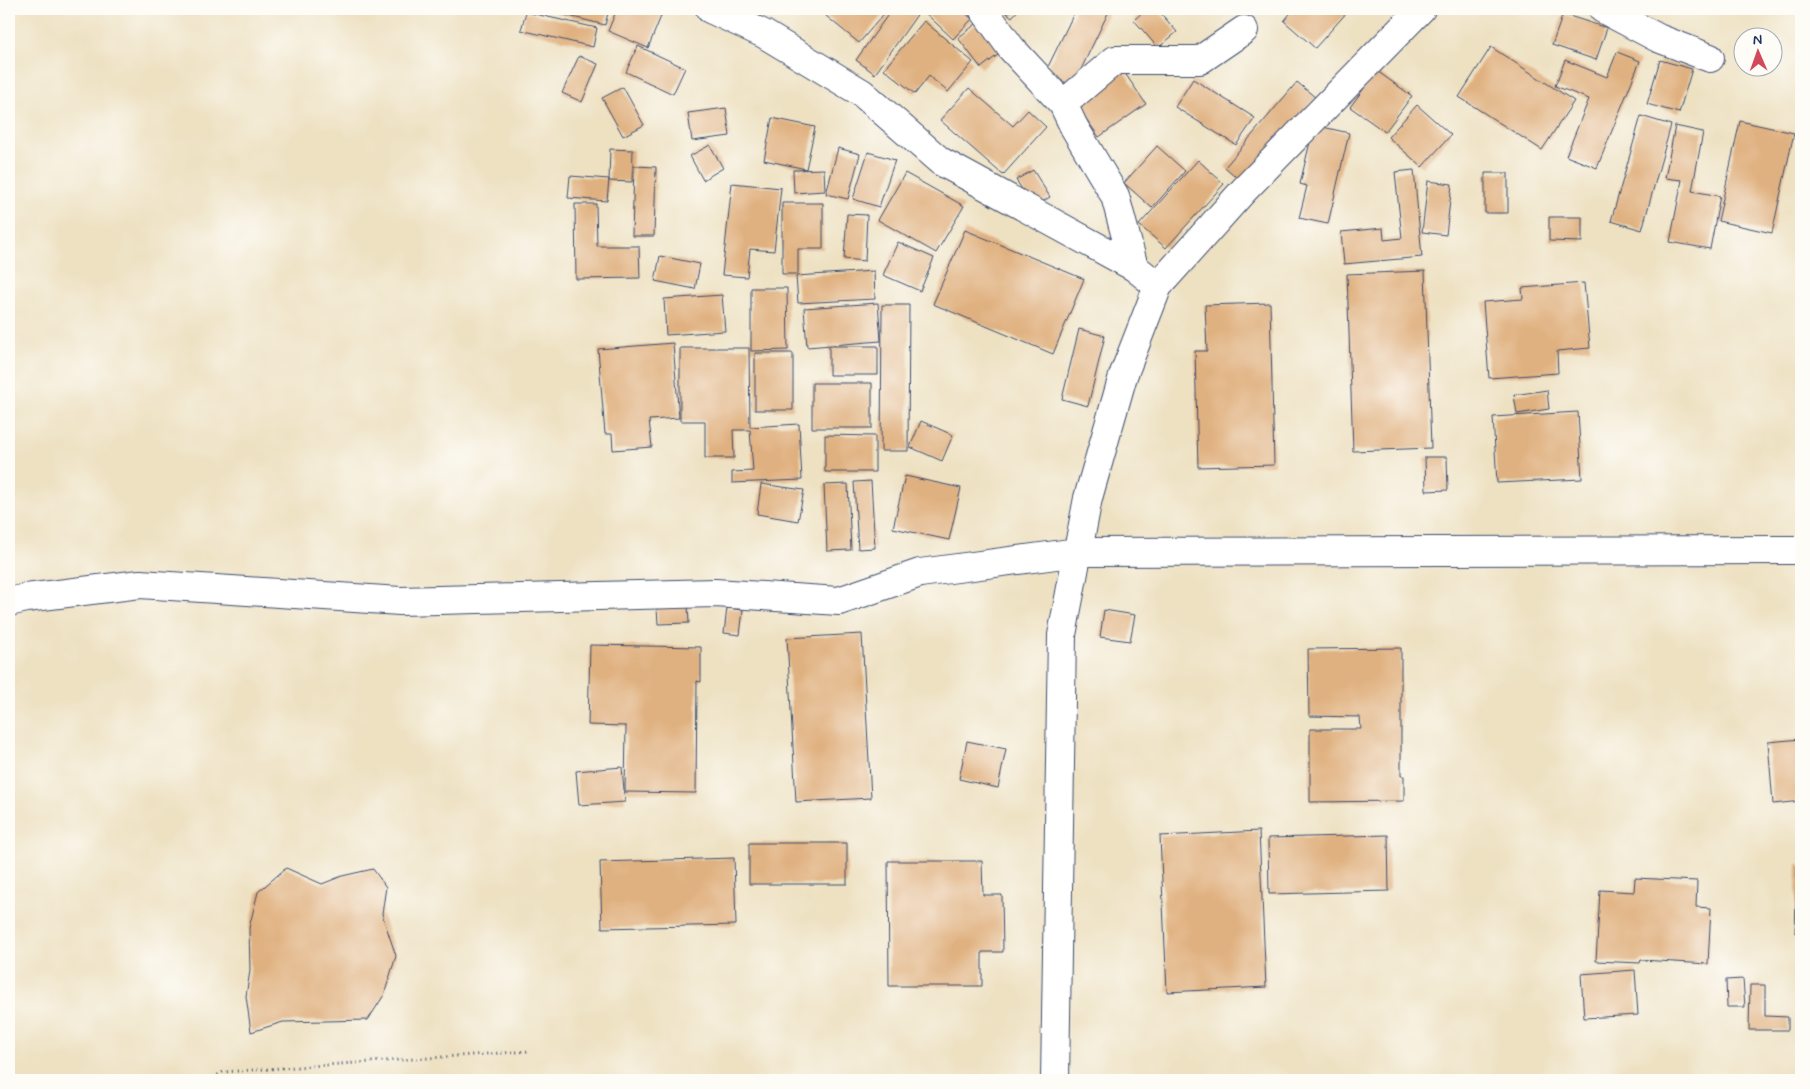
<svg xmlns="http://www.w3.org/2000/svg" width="1810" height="1089" viewBox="0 0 1810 1089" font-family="Mynerve,sans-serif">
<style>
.building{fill:#e0b180}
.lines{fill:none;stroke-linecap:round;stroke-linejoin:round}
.minor-casing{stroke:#3b4a6d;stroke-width:30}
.path{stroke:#3b4a6d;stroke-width:3;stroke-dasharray:1 4;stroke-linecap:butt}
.minor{stroke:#fff;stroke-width:28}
</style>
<rect width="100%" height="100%" fill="#fdfcf7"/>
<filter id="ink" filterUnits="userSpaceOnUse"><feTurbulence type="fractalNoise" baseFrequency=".02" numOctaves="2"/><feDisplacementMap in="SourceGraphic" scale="10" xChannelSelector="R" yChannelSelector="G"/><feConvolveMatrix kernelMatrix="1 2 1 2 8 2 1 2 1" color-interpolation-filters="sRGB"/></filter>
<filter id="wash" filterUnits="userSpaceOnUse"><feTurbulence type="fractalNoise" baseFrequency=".0096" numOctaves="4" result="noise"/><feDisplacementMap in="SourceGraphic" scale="20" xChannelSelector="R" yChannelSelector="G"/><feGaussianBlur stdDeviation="1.12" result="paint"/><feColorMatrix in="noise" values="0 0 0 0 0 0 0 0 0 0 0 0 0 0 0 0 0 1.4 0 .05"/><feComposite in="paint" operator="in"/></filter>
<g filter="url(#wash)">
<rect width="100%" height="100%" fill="#eee1c2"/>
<g id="blocks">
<path class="building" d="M558,9H609L605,25L557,13Z
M617,9H664L648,48L608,31Z
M832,9H888L859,43L826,16Z
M892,9H914L919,12L875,74L856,60Z
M921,9H961L972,19L953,39Z
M1002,9H1019L1012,17Z
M1076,9H1110L1073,86L1045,73Z
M1146,9H1157L1177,32L1158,48L1134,20Z
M1210,9H1220L1216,14Z
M1294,9H1350L1315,48L1284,21Z
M526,12L597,28L593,47L521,30Z
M1563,14L1607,28L1596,60L1552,45Z
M981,20L1004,50L981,68L958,38Z
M924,21L973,62L948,92L929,76L915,94L884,69Z
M638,46L685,68L673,94L626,72Z
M1491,47L1574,101L1542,150L1459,97Z
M1617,52L1640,61L1597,168L1566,156L1589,99L1555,86L1565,60L1607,77Z
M579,56L598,64L582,102L562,93Z
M1660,60L1692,69L1679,113L1647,104Z
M1120,66L1146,104L1099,137L1072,99Z
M1377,71L1412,96L1385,132L1350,107Z
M1193,79L1255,118L1236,145L1175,107Z
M1297,82L1316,98L1243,183L1225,167Z
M623,87L644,125L623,136L602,98Z
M969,88L1013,126L1028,110L1046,127L1003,175L940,120Z
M1417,105L1451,135L1422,167L1388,137Z
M726,108L730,136L692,141L688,113Z
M1641,116L1671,125L1642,230L1611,221Z
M772,118L815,127L806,169L764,160Z
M1740,121L1794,133L1772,233L1718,221Z
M1314,125L1349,133L1328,224L1299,218L1307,186L1300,184Z
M1675,126L1703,132L1692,191L1720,196L1710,249L1670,242L1682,180L1665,178Z
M710,145L723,168L703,180L690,156Z
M1157,146L1185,171L1152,208L1124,183Z
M838,148L860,154L848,199L826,194Z
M610,149L633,150L632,182L609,181Z
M868,152L895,160L879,207L853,199Z
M1198,160L1224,184L1166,248L1139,225Z
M634,166L656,167L654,236H632Z
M824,169L825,191L794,193L793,170Z
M1033,170L1050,197L1034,207L1016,180Z
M1414,170L1422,257L1344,264L1341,232L1383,228L1384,240L1402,238L1395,172Z
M905,173L964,206L936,253L878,220Z
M1485,173H1508V213H1485Z
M570,176L609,179L607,201L568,198Z
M1428,181L1452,184L1446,235L1422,232Z
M732,183L781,188L774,251L750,249L747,277L722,275Z
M782,203H823V249H798V274H782Z
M575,204H596L597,246H639L640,278L576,279Z
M847,214L867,215L865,261L844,259Z
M1549,217H1582V242L1549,241Z
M965,230L1084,279L1053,354L933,304Z
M898,242L934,258L920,291L883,275Z
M660,256L700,264L695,289L655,281Z
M874,271L875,299L798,303L796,276Z
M1425,271L1431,448L1353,451L1347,274Z
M1584,283L1590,348L1557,351L1558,373L1489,378L1483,302L1523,299L1522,288Z
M751,288H787L788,350L751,351Z
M722,295L725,331L666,335L664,299Z
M878,303L881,341L807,347L804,308Z
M1270,303L1274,465L1198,467L1195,351H1207L1205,305Z
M882,305H909L908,451H881Z
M1079,329L1105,336L1088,406L1062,399Z
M673,343L679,418L649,420L652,447L613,450L612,434H605L598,349Z
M829,346H878V375H829Z
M680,348H749L750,427L799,424L802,480L732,483V472L753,471L750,430H733L734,458H705V421H680Z
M755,353H793V410H755Z
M812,383H872V428H812Z
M1547,390L1549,409L1517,414L1514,395Z
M1578,412L1582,479L1497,483L1493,417Z
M921,421L953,435L942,461L910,447Z
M825,435L875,436V472H825Z
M1425,457H1447L1448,490L1426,491Z
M905,476L961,488L949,540L893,528Z
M871,481L875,548L858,549L854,482Z
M761,484L804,490L798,521L757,514Z
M848,484L851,550L827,551L824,485Z
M688,606L689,623L658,624L657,608Z
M727,608L743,610L740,635L724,633Z
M1104,610L1135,615L1130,641L1100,637Z
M862,634L871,798L796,802L787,638Z
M590,645L701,647V682L697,681L696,793L625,792L626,726L588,725Z
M1401,648V776H1404V801L1310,802V729H1361L1360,717L1309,716L1308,649Z
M1801,739V801L1773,804L1768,742Z
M967,741L1006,749L998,788L959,779Z
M622,767L625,802L579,805L576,771Z
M1259,831L1266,987L1167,992L1160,836Z
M1388,835L1389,891L1269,894L1268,838Z
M749,843H847V884H749Z
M734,858L736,925L602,928L600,862Z
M888,861H982L983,895H1002L1003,952H982V986H889Z
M1797,864H1801V933H1795Z
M286,868L322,884L342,876L373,869L386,887L382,914L396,956L384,995L368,1020L283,1022L251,1032L246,996L250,971L249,928L258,892Z
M1635,878L1697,881L1696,907L1711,908L1708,964L1641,960L1640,963L1596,961L1600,890L1634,892Z
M1635,970L1638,1015L1584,1018L1581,974Z
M1743,979L1745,1007H1727L1726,980Z
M1750,985H1765V1016L1788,1017V1030H1749Z"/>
</g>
</g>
<g filter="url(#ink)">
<use href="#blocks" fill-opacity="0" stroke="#3b4a6d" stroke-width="1"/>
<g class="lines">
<defs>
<path id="minor" d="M710,9L764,34L862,93L940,161L1134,267L1158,286
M983,9L1011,48L1063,104L1074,127L1115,196L1134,267
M1603,9L1658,38L1710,58
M1063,104L1115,60H1200L1244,30
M9,602L26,598L140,584L400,601L715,593L839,601L920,573L1078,552L1801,550
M1055,1080L1062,635L1088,498L1123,376L1158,286L1244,190L1421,9"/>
</defs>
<use href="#minor" class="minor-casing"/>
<path class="path" d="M209,1080L223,1072L531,1051"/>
<use href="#minor" class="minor"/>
</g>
</g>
<rect width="1810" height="1089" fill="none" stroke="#fdfcf7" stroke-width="30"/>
<g transform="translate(1758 52) rotate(358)"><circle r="24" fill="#fdfcf7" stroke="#a3aaba"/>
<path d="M0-4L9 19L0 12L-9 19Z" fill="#d1495b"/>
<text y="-8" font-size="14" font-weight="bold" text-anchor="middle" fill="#1b2f5e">N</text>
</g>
</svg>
